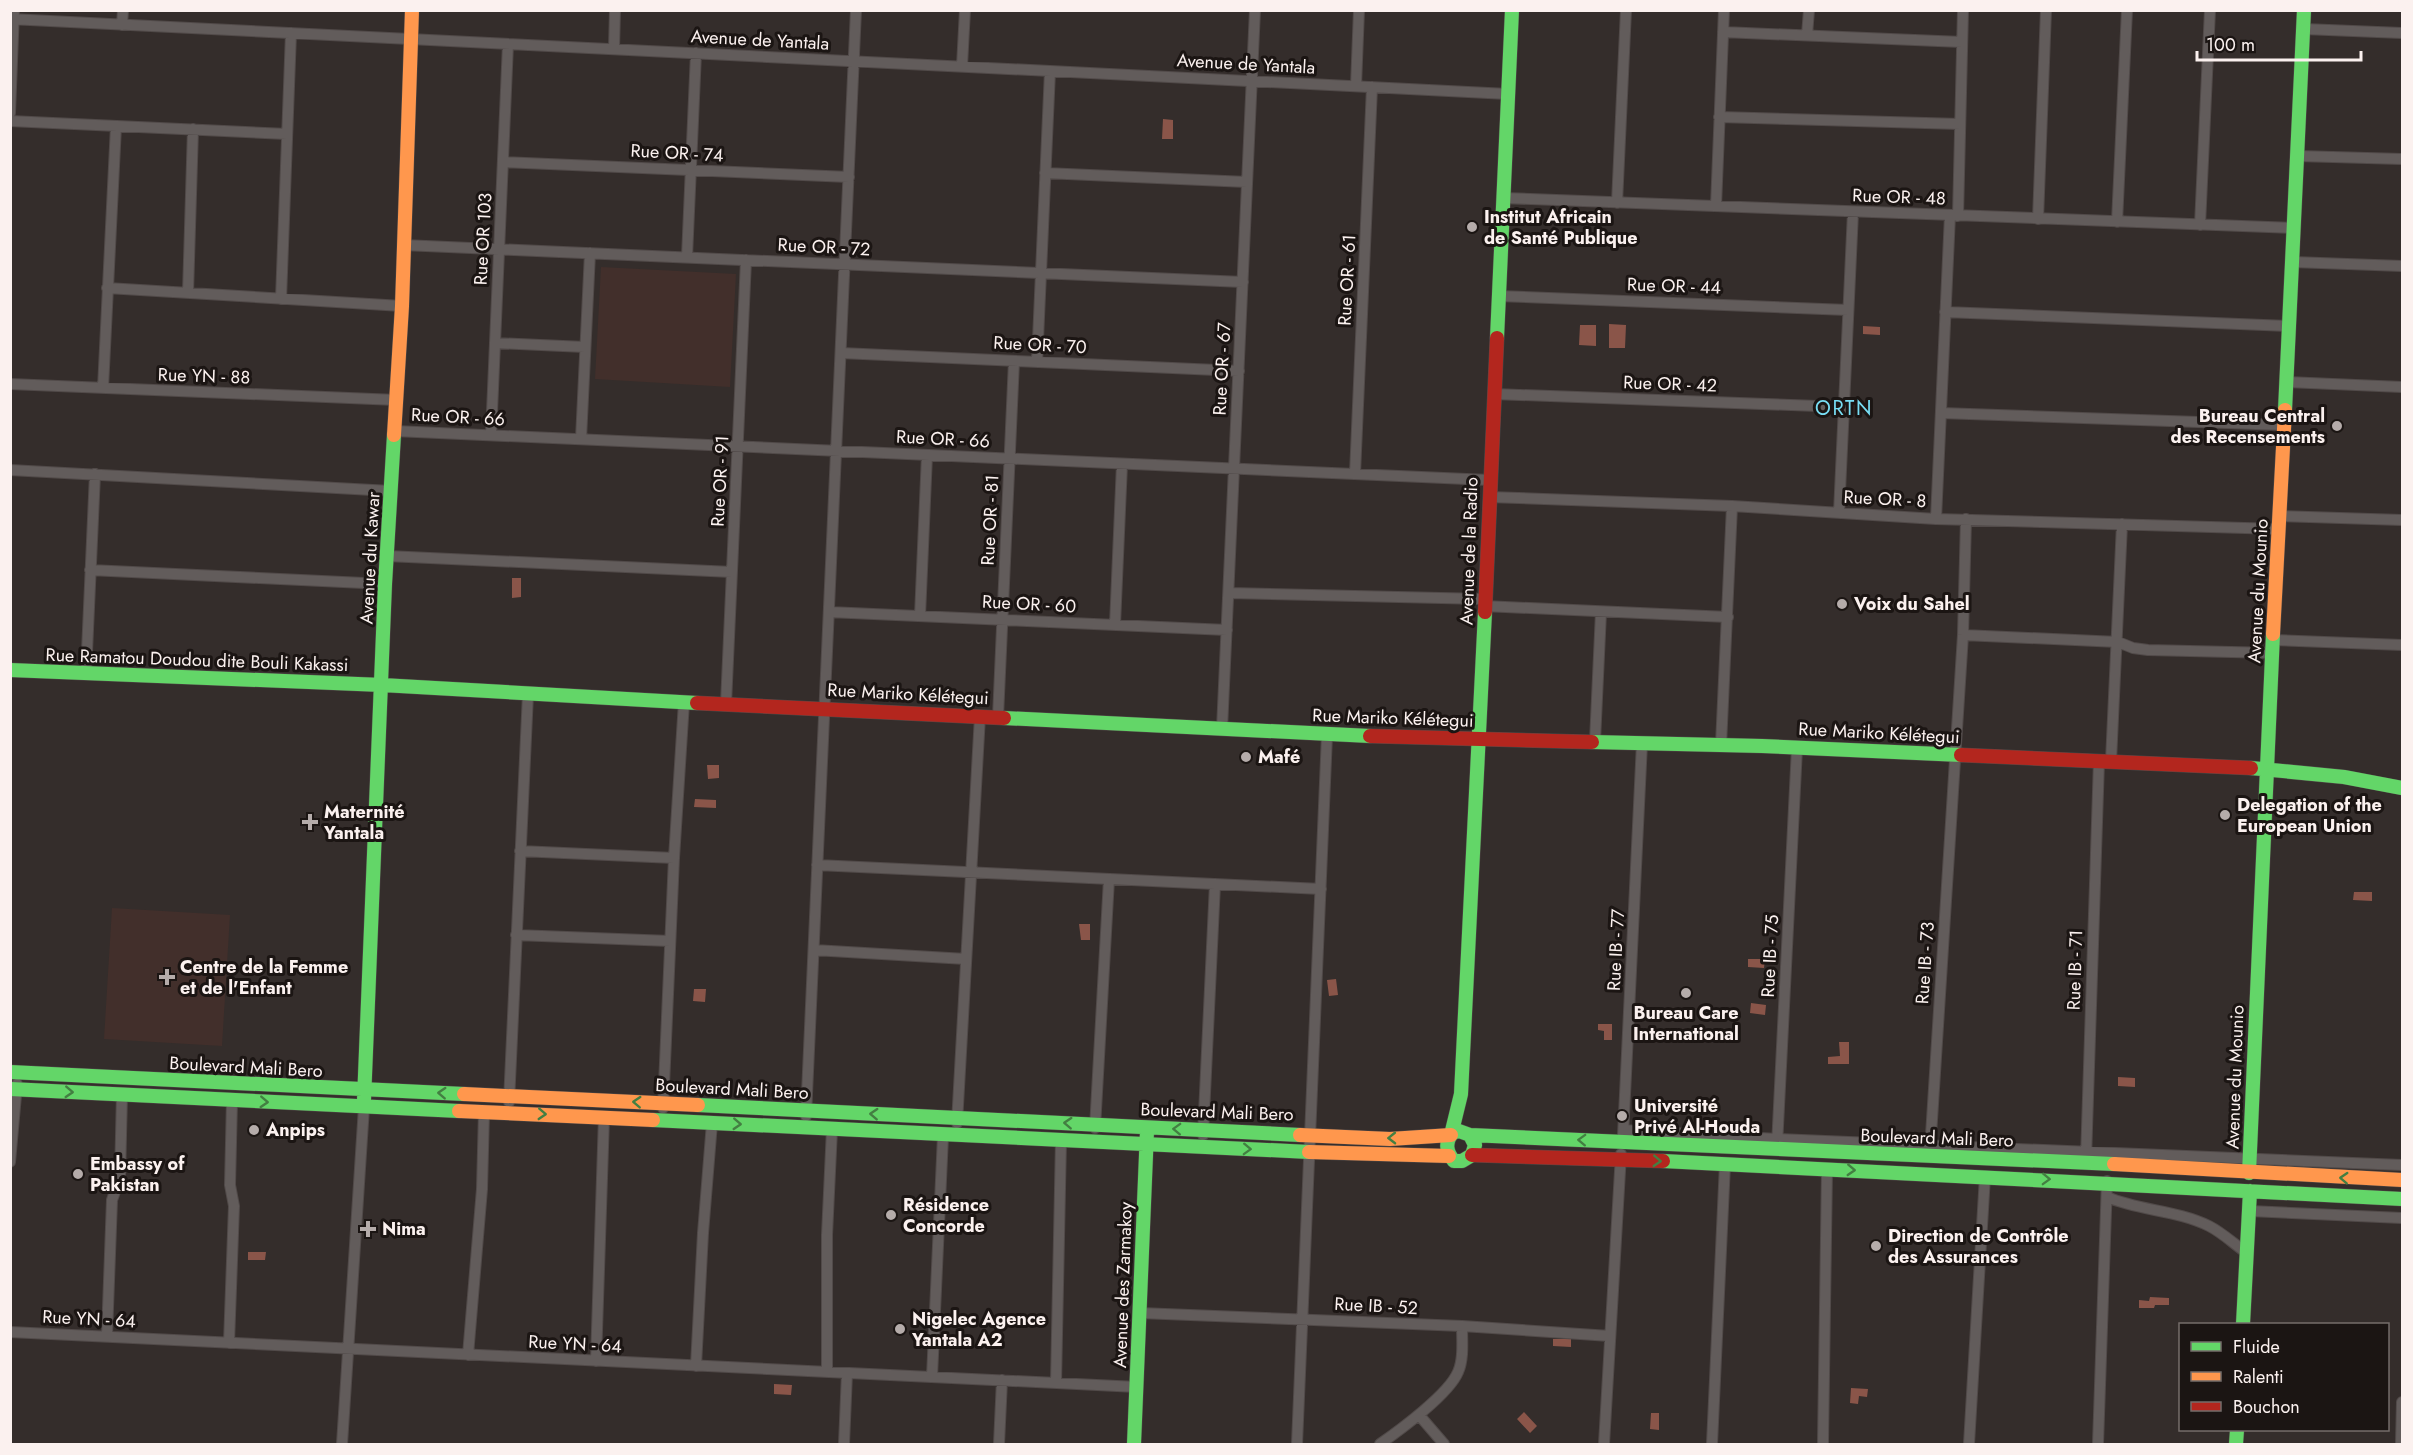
<svg xmlns="http://www.w3.org/2000/svg" width="2413" height="1455" viewBox="0 0 2413 1455" font-family="Jost,sans-serif">
<style>
.built{fill:#422f2b}
.water{fill:#8a5549}
.lines{fill:none;stroke-linecap:round;stroke-linejoin:round}
.street-casing{stroke:#514a49;stroke-width:12}
.fast-casing{stroke:#514a49;stroke-width:15}
.slow-casing{stroke:#514a49;stroke-width:15}
.jam-casing{stroke:#514a49;stroke-width:15}
.street{stroke:#625c5b;stroke-width:10}
.fast{stroke:#63d668;stroke-width:14}
.slow{stroke:#ff974d;stroke-width:14}
.jam{stroke:#b3261e;stroke-width:14}
.oneway{stroke:#437f42}
.poi-dot{fill:#b5acaa;stroke:#1b1513;stroke-width:2}
.labels{text-anchor:middle;stroke-width:6;stroke-linejoin:round;paint-order:stroke}
.street-label{font-size:18px;fill:#fbf1ef;stroke:#1b1513}
.poi-label{font-size:18px;font-weight:bold;fill:#fbf1ef;stroke:#1b1513;text-anchor:start}
.neighbourhood-label{font-size:20px;letter-spacing:1.5px;fill:#78def4;stroke:#1b1513}
</style>
<rect width="100%" height="100%" fill="#342d2b"/>
<path class="built" d="M601,267L736,274L730,387L595,379Z
M112,908L230,915L222,1046L104,1039Z"/>
<path class="water" d="M1163,119L1173,120V139H1162Z
M1609,324L1626,325L1625,348H1609Z
M1580,325H1596V346L1579,345Z
M1863,326L1880,327V335L1863,334Z
M512,578H521V597L512,598Z
M707,765H719V778L708,779Z
M695,799L716,800V808L694,807Z
M2354,892H2372V901L2353,900Z
M1079,924H1090V940H1081Z
M1748,959H1765L1764,968L1748,967Z
M1336,979L1338,995L1329,996L1327,980Z
M694,989H706L705,1002L693,1001Z
M1751,1003L1766,1005L1765,1015L1750,1013Z
M1598,1024H1612V1040H1604V1031L1598,1030Z
M1839,1042H1849V1064H1828V1057L1840,1056Z
M2118,1077L2135,1078V1087L2118,1086Z
M248,1252H266L265,1260H248Z
M2150,1297L2169,1298V1305H2155L2154,1308H2139V1300L2149,1301Z
M1553,1339H1571V1347L1553,1346Z
M774,1384L792,1385L791,1395L774,1394Z
M1851,1388L1868,1389L1867,1397L1859,1396L1858,1404L1850,1403Z
M1524,1412L1537,1426L1530,1433L1517,1419Z
M1651,1413H1659V1430L1650,1429Z"/>
<g class="lines">
<defs>
<path id="street" d="M10,19L1508,94
M122,25L123,10
M2304,29L2402,33
M1723,32L1962,42
M1807,35L1809,10
M614,49L615,10
M962,66L965,10
M1356,86L1359,10
M10,113L14,10
M1719,117L1960,124
M10,121L287,134
M2298,156L2402,159
M503,162L849,177
M1045,173L1247,182
M1503,198L2295,228
M1617,203L1626,10
M1716,206L1724,10
M1958,216L1963,10
M2038,219L2046,10
M2117,222L2127,10
M2200,225L2210,10
M403,245L1243,282
M687,257L696,53
M2293,262L2402,266
M107,288L402,306
M188,293L193,129
M1498,296L1848,310
M281,299L291,33
M1945,312L2290,326
M495,343L585,347
M841,353L1239,371
M1037,362L1050,71
M2287,382L2402,387
M10,384L397,400
M103,388L116,126
M1494,394L1844,407
M1941,413L2285,425
M395,431L1489,480
M491,435L508,44
M581,439L590,253
M10,470L391,491
M1355,474L1372,87
M1489,497L1732,506L1936,519L2279,529
M1839,513L1853,212
M2279,516L2402,520
M1936,519L1950,215
M387,556L732,572
M90,570L385,584
M1230,593L1484,599
M1484,606L1728,617
M829,612L1227,630
M920,616L927,455
M1115,625L1122,464
M1963,635L2118,642L2133,648L2148,650L2273,653
M2273,640L2402,645
M86,674L95,474
M726,704L746,260
M998,717L1014,361
M1222,729L1255,10
M1595,741L1601,612
M1721,745L1732,506
M2111,761L2122,524
M520,851L674,858
M817,865L1321,889
M516,935L670,941
M814,950L966,959
M509,1102L528,694
M663,1108L674,858L684,702
M806,1116L856,10
M957,1123L980,716
M1095,1128L1109,879
M1624,1130L1777,1139L2402,1165
M1203,1135L1215,884
M1623,1136L1642,743
M1777,1146L1797,748
M1930,1151L1963,635L1966,519
M2086,1159L2099,761
M10,1162L17,1084
M2107,1197C2140,1211 2177,1210 2209,1226C2223,1233 2235,1245 2247,1253
M2250,1211L2402,1218
M1140,1313L1462,1326L1610,1336
M10,1332L1137,1387
M107,1335L112,1200L120,1177L122,1094
M229,1343L234,1206L230,1185L232,1100
M468,1355L482,1189L484,1112
M596,1361L604,1117
M696,1366L703,1233L712,1123
M827,1372V1235L832,1129
M932,1377L943,1136
M1056,1383L1061,1140
M1419,1415L1444,1444
M342,1444L364,1107
M844,1444L847,1373
M999,1444L1002,1380
M1297,1444L1327,735
M1380,1444C1400,1430 1449,1394 1458,1372C1464,1359 1462,1340 1462,1326
M1604,1444L1621,1154
M1712,1444L1725,1164
M1823,1444L1827,1169
M1969,1444L1985,1176
M2098,1444L2107,1181
M2401,1444L2402,1402"/>
<path id="fast" d="M1497,338L1512,10
M2285,410L2304,10
M10,670L382,685L697,703
M1004,718L1370,736
M1592,742L1762,746L1961,755
M2251,768L2344,777L2402,788
M10,1072L464,1094
M10,1089L459,1111
M364,1100L385,584L394,435
M698,1105L1300,1135
M653,1120L1309,1152
M1451,1135L1461,1094L1485,612
M1470,1135L1475,1145L1472,1155L1462,1161H1454C1446,1152 1445,1143 1452,1133L1459,1131L1470,1135L2114,1164
M1663,1161L2402,1199
M2249,1173L2273,634
M2243,1324L2250,1191
M1134,1444L1147,1131
M2236,1444L2237,1430"/>
<path id="slow" d="M394,435L402,306L412,10
M2273,634L2285,410
M464,1094L698,1105
M459,1111L653,1120
M1300,1135L1390,1139L1451,1135
M1309,1152L1449,1156
M2114,1164L2402,1180"/>
<path id="jam" d="M1485,612L1497,338
M697,703L1004,718
M1370,736L1592,742
M1961,755L2251,768
M1472,1155L1663,1161"/>
</defs>
<use href="#street" class="street-casing"/>
<use href="#fast" class="fast-casing"/>
<use href="#slow" class="slow-casing"/>
<use href="#jam" class="jam-casing"/>
<use href="#street" class="street"/>
<use href="#fast" class="fast"/>
<use href="#slow" class="slow"/>
<use href="#jam" class="jam"/>
</g>
<defs><path id="oneway-chevron" d="M-2-3.5L2.5 0L-2 3.5" fill="none" stroke-width="1.6" stroke-linecap="round" stroke-linejoin="round" transform="scale(1.5)"/></defs>
<g class="oneway">
<use href="#oneway-chevron" transform="translate(69 1092) rotate(3)"/>
<use href="#oneway-chevron" transform="translate(442 1093) rotate(-177)"/>
<use href="#oneway-chevron" transform="translate(264 1102) rotate(3)"/>
<use href="#oneway-chevron" transform="translate(637 1102) rotate(-177)"/>
<use href="#oneway-chevron" transform="translate(542 1114) rotate(3)"/>
<use href="#oneway-chevron" transform="translate(874 1114) rotate(-177)"/>
<use href="#oneway-chevron" transform="translate(1068 1123) rotate(-177)"/>
<use href="#oneway-chevron" transform="translate(737 1124) rotate(3)"/>
<use href="#oneway-chevron" transform="translate(1177 1129) rotate(-178)"/>
<use href="#oneway-chevron" transform="translate(1392 1138) rotate(179)"/>
<use href="#oneway-chevron" transform="translate(1582 1140) rotate(-178)"/>
<use href="#oneway-chevron" transform="translate(1247 1149) rotate(2)"/>
<use href="#oneway-chevron" transform="translate(1657 1161) rotate(3)"/>
<use href="#oneway-chevron" transform="translate(1851 1170) rotate(3)"/>
<use href="#oneway-chevron" transform="translate(2344 1178) rotate(-177)"/>
<use href="#oneway-chevron" transform="translate(2046 1179) rotate(2)"/>
</g>
<g class="poi-dot">
<circle cx="1472" cy="227" r="6"/>
<circle cx="2337" cy="426" r="6"/>
<circle cx="1842" cy="604" r="6"/>
<circle cx="1246" cy="757" r="6"/>
<circle cx="2225" cy="815" r="6"/>
<path d="M307 813h6v6h6v6h-6v6h-6v-6h-6v-6h6z"/>
<path d="M164 968h6v6h6v6h-6v6h-6v-6h-6v-6h6z"/>
<circle cx="1686" cy="993" r="6"/>
<circle cx="1622" cy="1116" r="6"/>
<circle cx="254" cy="1130" r="6"/>
<circle cx="78" cy="1174" r="6"/>
<circle cx="891" cy="1215" r="6"/>
<path d="M365 1220h6v6h6v6h-6v6h-6v-6h-6v-6h6z"/>
<circle cx="1876" cy="1246" r="6"/>
<circle cx="900" cy="1329" r="6"/>
</g>
<g class="labels">
<g class="street-label">
<text transform="translate(760 40) rotate(3)" y="6">Avenue de Yantala</text>
<text transform="translate(1246 64) rotate(3)" y="6">Avenue de Yantala</text>
<text transform="translate(677 153) rotate(3)" y="6">Rue OR - 74</text>
<text transform="translate(1899 197) rotate(2)" y="6">Rue OR - 48</text>
<text transform="translate(483 239) rotate(-87)" y="6">Rue OR 103</text>
<text transform="translate(824 247) rotate(3)" y="6">Rue OR - 72</text>
<text transform="translate(1347 280) rotate(-87)" y="6">Rue OR - 61</text>
<text transform="translate(1674 286) rotate(2)" y="6">Rue OR - 44</text>
<text transform="translate(1040 345) rotate(3)" y="6">Rue OR - 70</text>
<text transform="translate(1222 369) rotate(-87)" y="6">Rue OR - 67</text>
<text transform="translate(204 376) rotate(2)" y="6">Rue YN - 88</text>
<text transform="translate(1670 384) rotate(2)" y="6">Rue OR - 42</text>
<text transform="translate(458 417) rotate(3)" y="6">Rue OR - 66</text>
<text transform="translate(943 439) rotate(3)" y="6">Rue OR - 66</text>
<text transform="translate(720 481) rotate(-87)" y="6">Rue OR - 91</text>
<text transform="translate(1885 499) rotate(3)" y="6">Rue OR - 8</text>
<text transform="translate(990 520) rotate(-87)" y="6">Rue OR - 81</text>
<text transform="translate(1469 551) rotate(-88)" y="6">Avenue de la Radio</text>
<text transform="translate(370 558) rotate(-87)" y="6">Avenue du Kawar</text>
<text transform="translate(2258 591) rotate(-87)" y="6">Avenue du Mounio</text>
<text transform="translate(1029 604) rotate(3)" y="6">Rue OR - 60</text>
<text transform="translate(197 660) rotate(2)" y="6">Rue Ramatou Doudou dite Bouli Kakassi</text>
<text transform="translate(908 694) rotate(3)" y="6">Rue Mariko Kélétegui</text>
<text transform="translate(1393 718) rotate(2)" y="6">Rue Mariko Kélétegui</text>
<text transform="translate(1879 733) rotate(3)" y="6">Rue Mariko Kélétegui</text>
<text transform="translate(1616 950) rotate(-87)" y="6">Rue IB - 77</text>
<text transform="translate(1770 956) rotate(-87)" y="6">Rue IB - 75</text>
<text transform="translate(1925 963) rotate(-86)" y="6">Rue IB - 73</text>
<text transform="translate(2075 970) rotate(-88)" y="6">Rue IB - 71</text>
<text transform="translate(246 1067) rotate(3)" y="6">Boulevard Mali Bero</text>
<text transform="translate(2235 1077) rotate(-88)" y="6">Avenue du Mounio</text>
<text transform="translate(732 1089) rotate(3)" y="6">Boulevard Mali Bero</text>
<text transform="translate(1217 1112) rotate(2)" y="6">Boulevard Mali Bero</text>
<text transform="translate(1937 1138) rotate(2)" y="6">Boulevard Mali Bero</text>
<text transform="translate(1123 1285) rotate(-88)" y="6">Avenue des Zarmakoy</text>
<text transform="translate(1376 1306) rotate(3)" y="6">Rue IB - 52</text>
<text transform="translate(89 1319) rotate(3)" y="6">Rue YN - 64</text>
<text transform="translate(575 1344) rotate(3)" y="6">Rue YN - 64</text>
</g>
<g class="poi-label">
<text x="1484" y="223">Institut Africain<tspan x="1484" dy="21">de Santé Publique</tspan></text>
<text x="2325" y="422" text-anchor="end">Bureau Central<tspan x="2325" dy="21">des Recensements</tspan></text>
<text x="1854" y="610">Voix du Sahel</text>
<text x="1258" y="763">Mafé</text>
<text x="2237" y="811">Delegation of the<tspan x="2237" dy="21">European Union</tspan></text>
<text x="324" y="818">Maternité<tspan x="324" dy="21">Yantala</tspan></text>
<text x="180" y="973">Centre de la Femme<tspan x="180" dy="21">et de l'Enfant</tspan></text>
<text x="1686" y="1019" text-anchor="middle">Bureau Care<tspan x="1686" dy="21">International</tspan></text>
<text x="1634" y="1112">Université<tspan x="1634" dy="21">Privé Al-Houda</tspan></text>
<text x="266" y="1136">Anpips</text>
<text x="90" y="1170">Embassy of<tspan x="90" dy="21">Pakistan</tspan></text>
<text x="903" y="1211">Résidence<tspan x="903" dy="21">Concorde</tspan></text>
<text x="382" y="1235">Nima</text>
<text x="1888" y="1242">Direction de Contrôle<tspan x="1888" dy="21">des Assurances</tspan></text>
<text x="912" y="1325">Nigelec Agence<tspan x="912" dy="21">Yantala A2</tspan></text>
</g>
<g class="neighbourhood-label">
<text x="1844" y="415">ORTN</text>
</g>
</g>
<rect width="2413" height="1455" fill="none" stroke="#fbf1ef" stroke-width="24"/>
<rect x="2179" y="1323" width="210" height="108" fill="#1b1513" stroke="#756d6b" stroke-width="1.5"/>
<rect x="2191" y="1342" width="30" height="9" fill="#63d668" stroke="#756d6b" stroke-width="1.5"/>
<text x="2233" y="1353" font-size="18" fill="#fbf1ef">Fluide</text>
<rect x="2191" y="1372" width="30" height="9" fill="#ff974d" stroke="#756d6b" stroke-width="1.5"/>
<text x="2233" y="1383" font-size="18" fill="#fbf1ef">Ralenti</text>
<rect x="2191" y="1402" width="30" height="9" fill="#b3261e" stroke="#756d6b" stroke-width="1.5"/>
<text x="2233" y="1413" font-size="18" fill="#fbf1ef">Bouchon</text>
<path d="M2197 51v9h164v-9" fill="none" stroke="#fbf1ef" stroke-width="3"/>
<text x="2206" y="51" font-size="18" fill="#fbf1ef" stroke="#1b1513" stroke-width="4.5" paint-order="stroke">100 m</text>
</svg>
